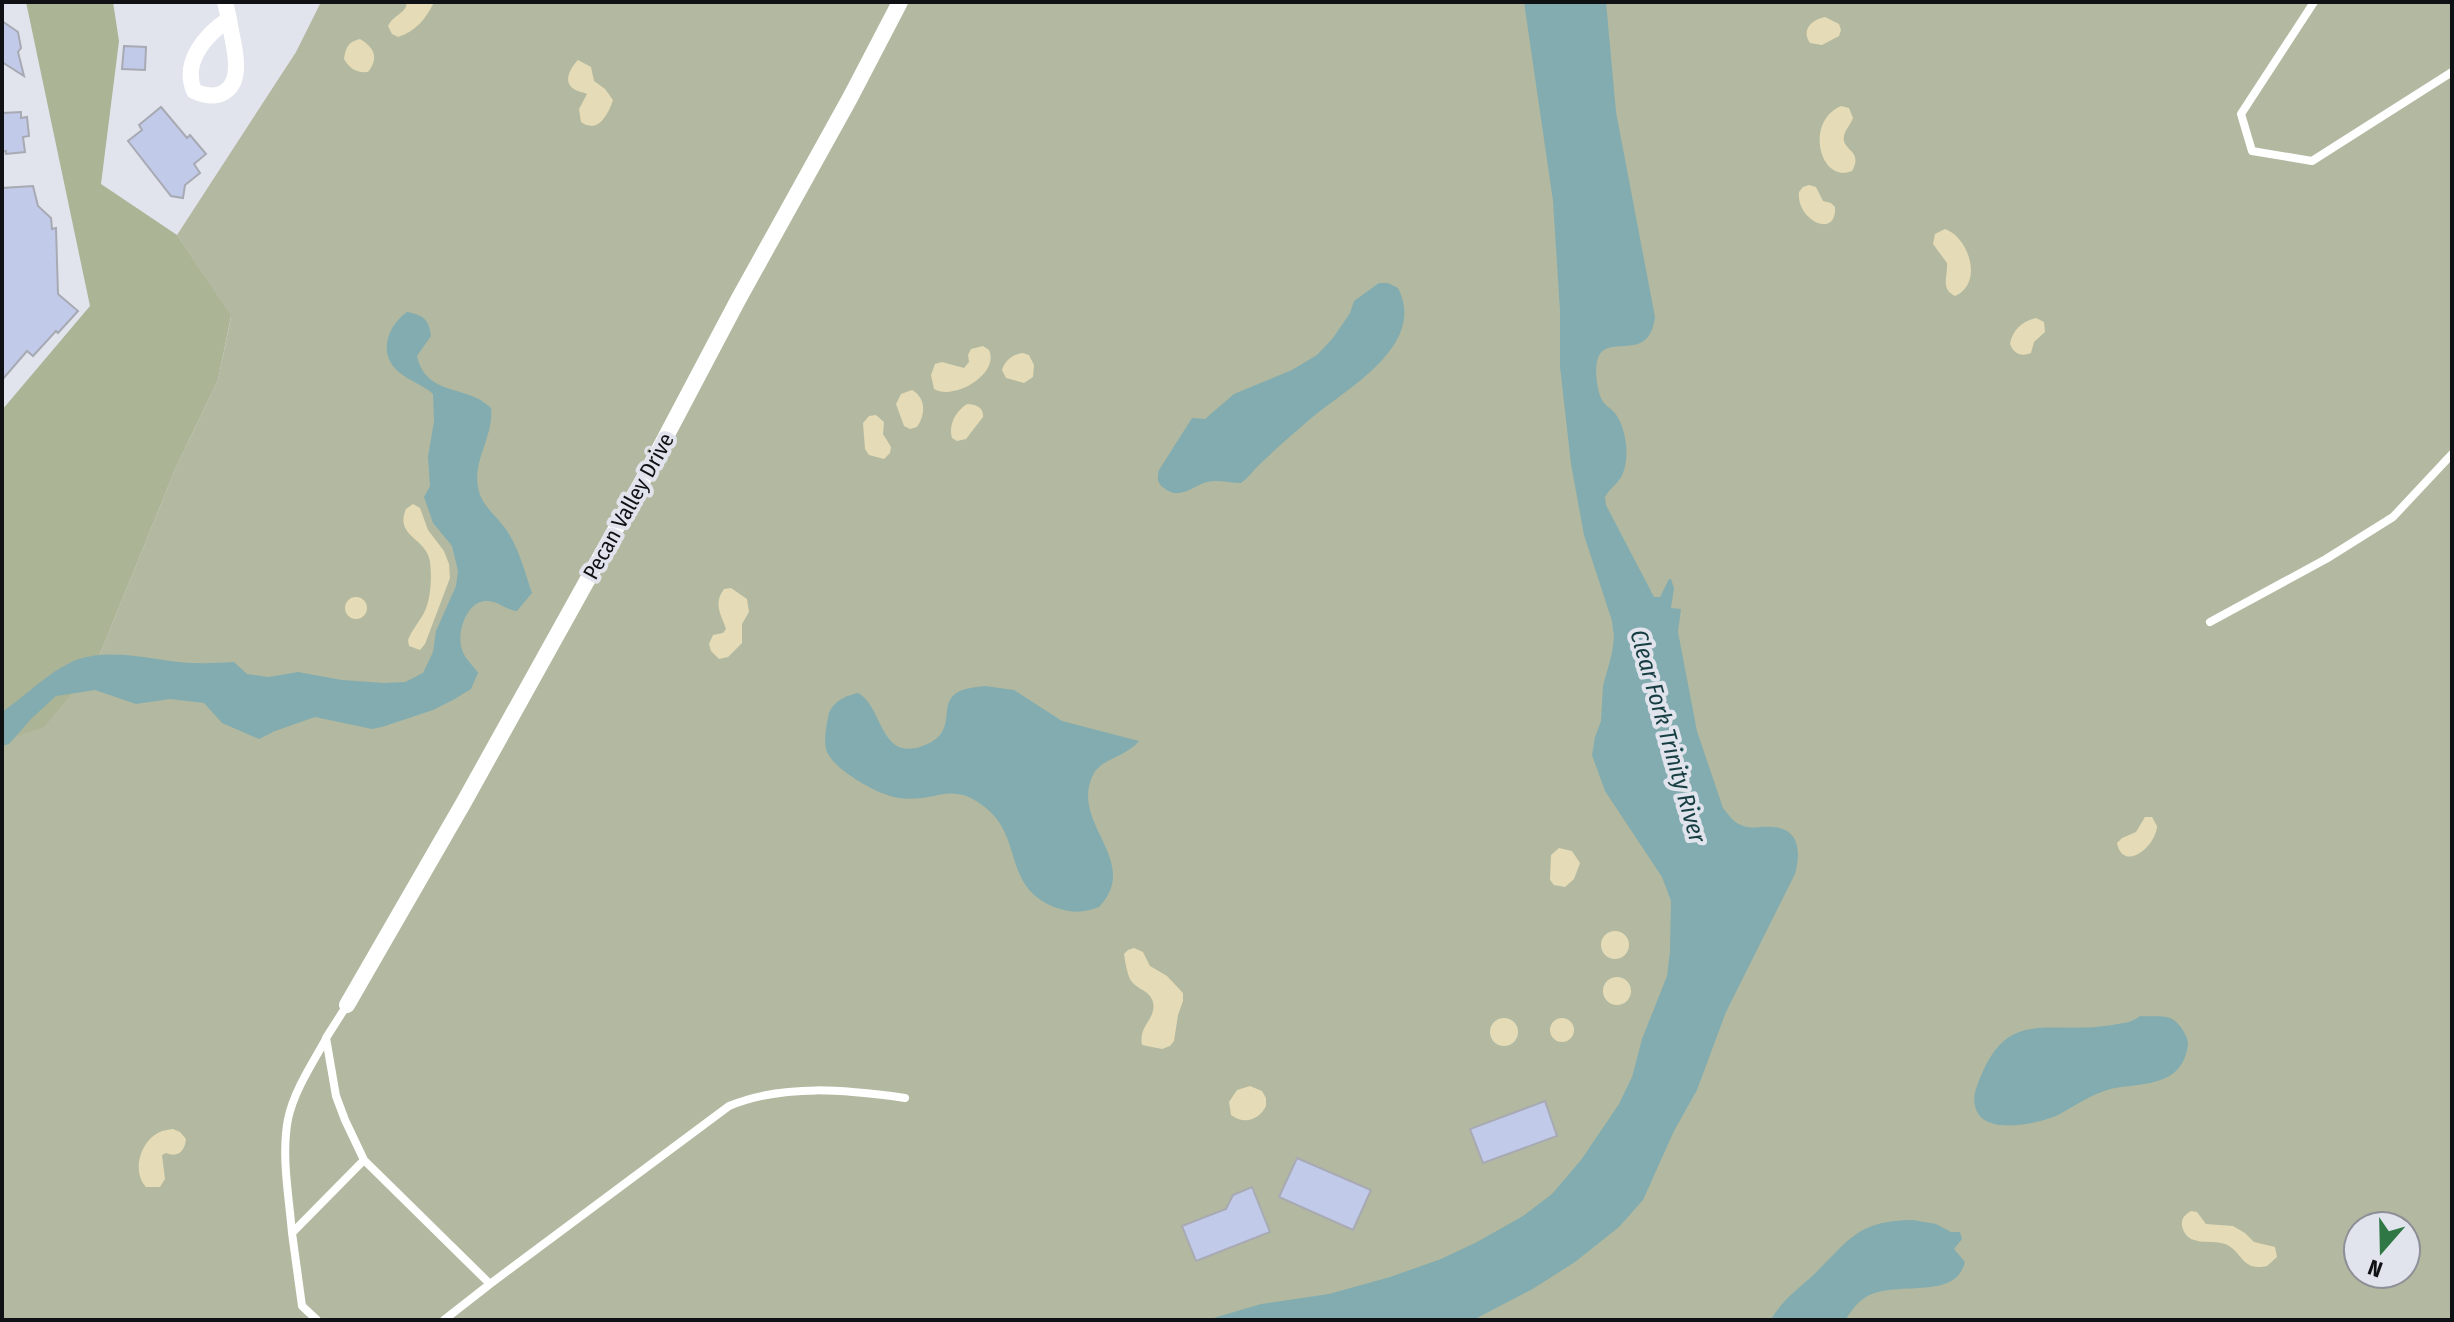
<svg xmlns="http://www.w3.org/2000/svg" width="2454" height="1322" viewBox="0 0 2454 1322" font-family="'Fira Sans Condensed',sans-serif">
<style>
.green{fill:#b2b9a0;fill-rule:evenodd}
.forest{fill:#abb495}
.sand{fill:#e5dbb6}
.water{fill:#83acb0}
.building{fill:#c2cae9;stroke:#a8aab3;stroke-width:2}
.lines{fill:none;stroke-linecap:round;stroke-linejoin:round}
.service{stroke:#fff;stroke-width:8}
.minor{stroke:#fff;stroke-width:16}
.labels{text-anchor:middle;stroke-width:8;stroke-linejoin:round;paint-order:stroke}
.street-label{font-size:22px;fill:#101114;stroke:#e1e4ed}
.water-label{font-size:24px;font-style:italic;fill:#163e42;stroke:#e1e4ed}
</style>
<rect width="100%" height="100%" fill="#e1e4ed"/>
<path class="green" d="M321,2H2452V1320H2V741L96,664L176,467L218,380L231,317L177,235L296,52ZM2358,1226H2406V1274H2358Z"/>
<path class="forest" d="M26,2H113L119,41L101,184L177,235L231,316L218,380L176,467L96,664L44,727L2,741V410L90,306Z"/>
<path class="sand" d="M407,2H434C426,19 416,31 398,37L392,34L388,26C394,14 406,14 407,2Z
M1825,17L1839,24L1841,30L1839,36L1822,45L1810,43C1801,30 1811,20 1825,17Z
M360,39C375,48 379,58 368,72C356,73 350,69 344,59C346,47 348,42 360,39Z
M578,60L591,67L594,81L605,89L613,100C608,115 598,134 581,122L579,109L587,94C583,92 578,92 574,89C562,82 571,67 578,60Z
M1841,106L1849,108L1853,118C1851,124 1845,130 1844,136C1841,151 1864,150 1852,171C1820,184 1804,122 1841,106Z
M1809,185L1816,187L1823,201L1831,203L1835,207C1837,240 1796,220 1799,192L1803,187Z
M1945,229C1969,237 1984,284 1955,296C1940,289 1948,276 1947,263L1933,244L1935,234Z
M2036,318L2044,322L2045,332L2034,342L2031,353C2021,357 2014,354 2010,344C2012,330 2023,321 2036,318Z
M983,346L989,350C1000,374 954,401 934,389L931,375L935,364L942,362L964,368L969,362L968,355L971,349Z
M1023,353L1029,355L1034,365L1033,377L1024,383L1006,378L1002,370C1005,360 1013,354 1023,353Z
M912,390C926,398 926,414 917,427L910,429L904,426L896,404L901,394Z
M967,404C976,404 984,408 983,417L966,439L957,441L952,438C948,425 956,411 967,404Z
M876,415L884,422L883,434L891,447L890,453L884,459L869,455L865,449L863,423L869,416Z
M413,504L420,508L428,530L444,551L449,564L450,578L425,644L420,650L409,646L408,640C412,630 419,622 424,613C431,599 432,577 430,562C427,538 394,537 406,509Z
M731,588L747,599L749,612L742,624V643L728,657L719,659L711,651L709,644L713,635L723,633L726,629C721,614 713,604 724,589Z
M345 608a11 11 0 1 1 22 0a11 11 0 1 1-22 0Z
M2145,817H2152L2157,826C2156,847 2123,873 2117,843L2122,838L2136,832Z
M1559,848L1572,851L1580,863L1574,879L1565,887L1554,885L1550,880L1551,855Z
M1601 945a14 14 0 1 1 28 0a14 14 0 1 1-28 0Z
M1134,948L1143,952L1150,966L1167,976L1183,993V1001L1178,1015L1174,1041L1170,1046L1162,1049L1142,1045C1138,1025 1157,1019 1153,1002C1149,989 1136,990 1130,979C1127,973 1125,961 1124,954L1128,950Z
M1603 991a14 14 0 1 1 28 0a14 14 0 1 1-28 0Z
M1550 1030a12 12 0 1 1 24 0a12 12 0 1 1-24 0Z
M1490 1032a14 14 0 1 1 28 0a14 14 0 1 1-28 0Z
M1250,1086L1262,1091L1266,1098V1106C1259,1120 1244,1125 1231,1115L1229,1102L1237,1090Z
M173,1129L180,1132L186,1139C185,1151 178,1158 166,1153L162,1155L165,1179L160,1187H146C131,1171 141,1140 160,1132C164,1130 168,1130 173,1129Z
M2191,1211L2197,1212L2206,1224L2233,1226L2245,1233L2254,1242L2275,1247L2277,1257L2267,1266C2241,1272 2243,1251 2225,1244C2211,1239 2187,1248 2182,1226C2181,1218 2185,1215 2191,1211Z"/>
<path class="water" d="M1524,2H1606L1616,112L1655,317C1649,365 1608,332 1598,358C1594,368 1597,391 1602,400C1605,406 1611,408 1615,413C1626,428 1630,455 1623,473C1620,482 1610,488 1605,497L1606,505L1654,597H1660L1669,579H1671L1674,588L1671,608L1681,609L1678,632L1697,731L1723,808C1728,814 1733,822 1741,825C1751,830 1761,826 1772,827C1800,828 1801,853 1795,874L1726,1012L1697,1090L1674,1131L1643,1200L1619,1227L1575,1262L1531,1290L1473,1320H1207L1261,1304L1329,1294L1390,1277L1441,1259L1477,1242L1523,1216L1552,1194L1581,1160L1619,1104L1632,1077L1642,1039L1667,976L1670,951L1671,901L1662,877L1605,791L1592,755L1595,737L1601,721L1603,686L1612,653L1614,637L1612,621L1584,535L1571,464L1560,367V311L1553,201Z
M1379,283H1388L1398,288C1428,346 1344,390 1309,420C1292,435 1274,450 1258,466C1252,472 1248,478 1241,483C1230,483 1218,479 1207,482C1192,486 1180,501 1164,488C1157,483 1157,478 1159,470L1192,418L1205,419L1234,394L1292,370L1317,355L1333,338L1350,313L1354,301Z
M407,312C423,315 429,319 431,336L417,356C426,397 467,384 491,408C494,436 473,459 478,487C481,507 500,518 509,534C520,552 525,573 532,593L517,611C506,610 498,601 487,601C466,600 455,636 463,652C466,660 474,666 478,673L471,689L453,700L433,710L382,727L372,729L315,717L275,731L259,739L222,723L204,703L170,699L136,704L95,690L56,696L32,718L9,744L2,746V712C27,695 51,669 79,659C109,649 147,658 178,662C196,664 216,663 234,662L247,674L269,677L298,672L342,680L384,683L405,682L423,673L433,652L436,631L456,586L458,571L452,546L433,523L424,497L430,486L428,457L434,421L433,394C423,385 410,381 400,373C377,355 387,326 407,312Z
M985,686L1014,690L1062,721L1139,741C1127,756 1102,759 1094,773C1067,822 1143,861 1099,907C1084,913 1072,913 1057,908C1002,888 1024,839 986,808C951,779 937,803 899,798C880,796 831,769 826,749C824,740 826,727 828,718C830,703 844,696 858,693C884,707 879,764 925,745C958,732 938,707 955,694C963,688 976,687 985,686Z
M2140,1016C2149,1017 2161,1015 2170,1018C2177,1021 2183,1029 2186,1036C2189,1042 2188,1047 2186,1054C2178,1083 2146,1084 2121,1087C2097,1090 2080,1103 2060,1114C2042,1123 1993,1134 1979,1115C1973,1106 1973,1096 1977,1086C2006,1004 2047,1036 2112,1025C2122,1023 2132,1023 2140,1016Z
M1913,1220L1936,1224L1951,1232H1960L1962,1239L1954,1249L1965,1262C1955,1302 1896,1279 1866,1297C1857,1302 1851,1312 1845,1320H1771C1780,1303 1794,1292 1809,1279C1847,1244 1854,1220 1913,1220Z"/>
<path class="building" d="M2,21L18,32L21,48L18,52L24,76L2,62Z
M124,46L146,47L145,70L122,69Z
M161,107L187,138L190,135L206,154L194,164L200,173L185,185L183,198L171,196L128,141L142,130L139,125Z
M21,112V118L27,117L29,136L23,137L25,152L6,154V151L2,152V113Z
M33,186L38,206L51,218L52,229L56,228L58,294L78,311L58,333L56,331L33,356L27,351L2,380V188Z
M1545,1101L1557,1136L1483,1163L1470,1129Z
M1297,1158L1371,1190L1353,1230L1279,1197Z
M1252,1187L1270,1232L1196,1261L1182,1226L1226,1209L1233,1195Z"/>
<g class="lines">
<path class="service" d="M2314,2L2241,114L2252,151L2312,161L2452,72
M2210,622L2326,559L2393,517L2452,454
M347,1005L326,1038L336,1096L345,1120L364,1160L490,1284L729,1106C785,1083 847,1090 905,1098
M326,1039C312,1064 294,1091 288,1119C281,1156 289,1196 292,1233L364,1160
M292,1233L302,1306L317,1320
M444,1320L490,1284"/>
<path class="minor" d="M225,2L229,19
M229,19C231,34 236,50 236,64C237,92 218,102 194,91C182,62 205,35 229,19Z
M347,1005L464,802L643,480L738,300L850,98L900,2"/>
</g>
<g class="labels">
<g class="street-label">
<text transform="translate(628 506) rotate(-61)" y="8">Pecan Valley Drive</text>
</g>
<g class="water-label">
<text transform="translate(1668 736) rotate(74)" y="8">Clear Fork Trinity River</text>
</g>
</g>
<rect width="2454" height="1322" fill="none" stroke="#101114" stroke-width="8"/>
<g transform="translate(2382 1250) rotate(200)"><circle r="38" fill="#e1e4ed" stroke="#8d9096" stroke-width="2"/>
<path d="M0-6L14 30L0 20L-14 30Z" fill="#2f7846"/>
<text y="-12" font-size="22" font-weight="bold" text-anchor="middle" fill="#101114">N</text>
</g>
</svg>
